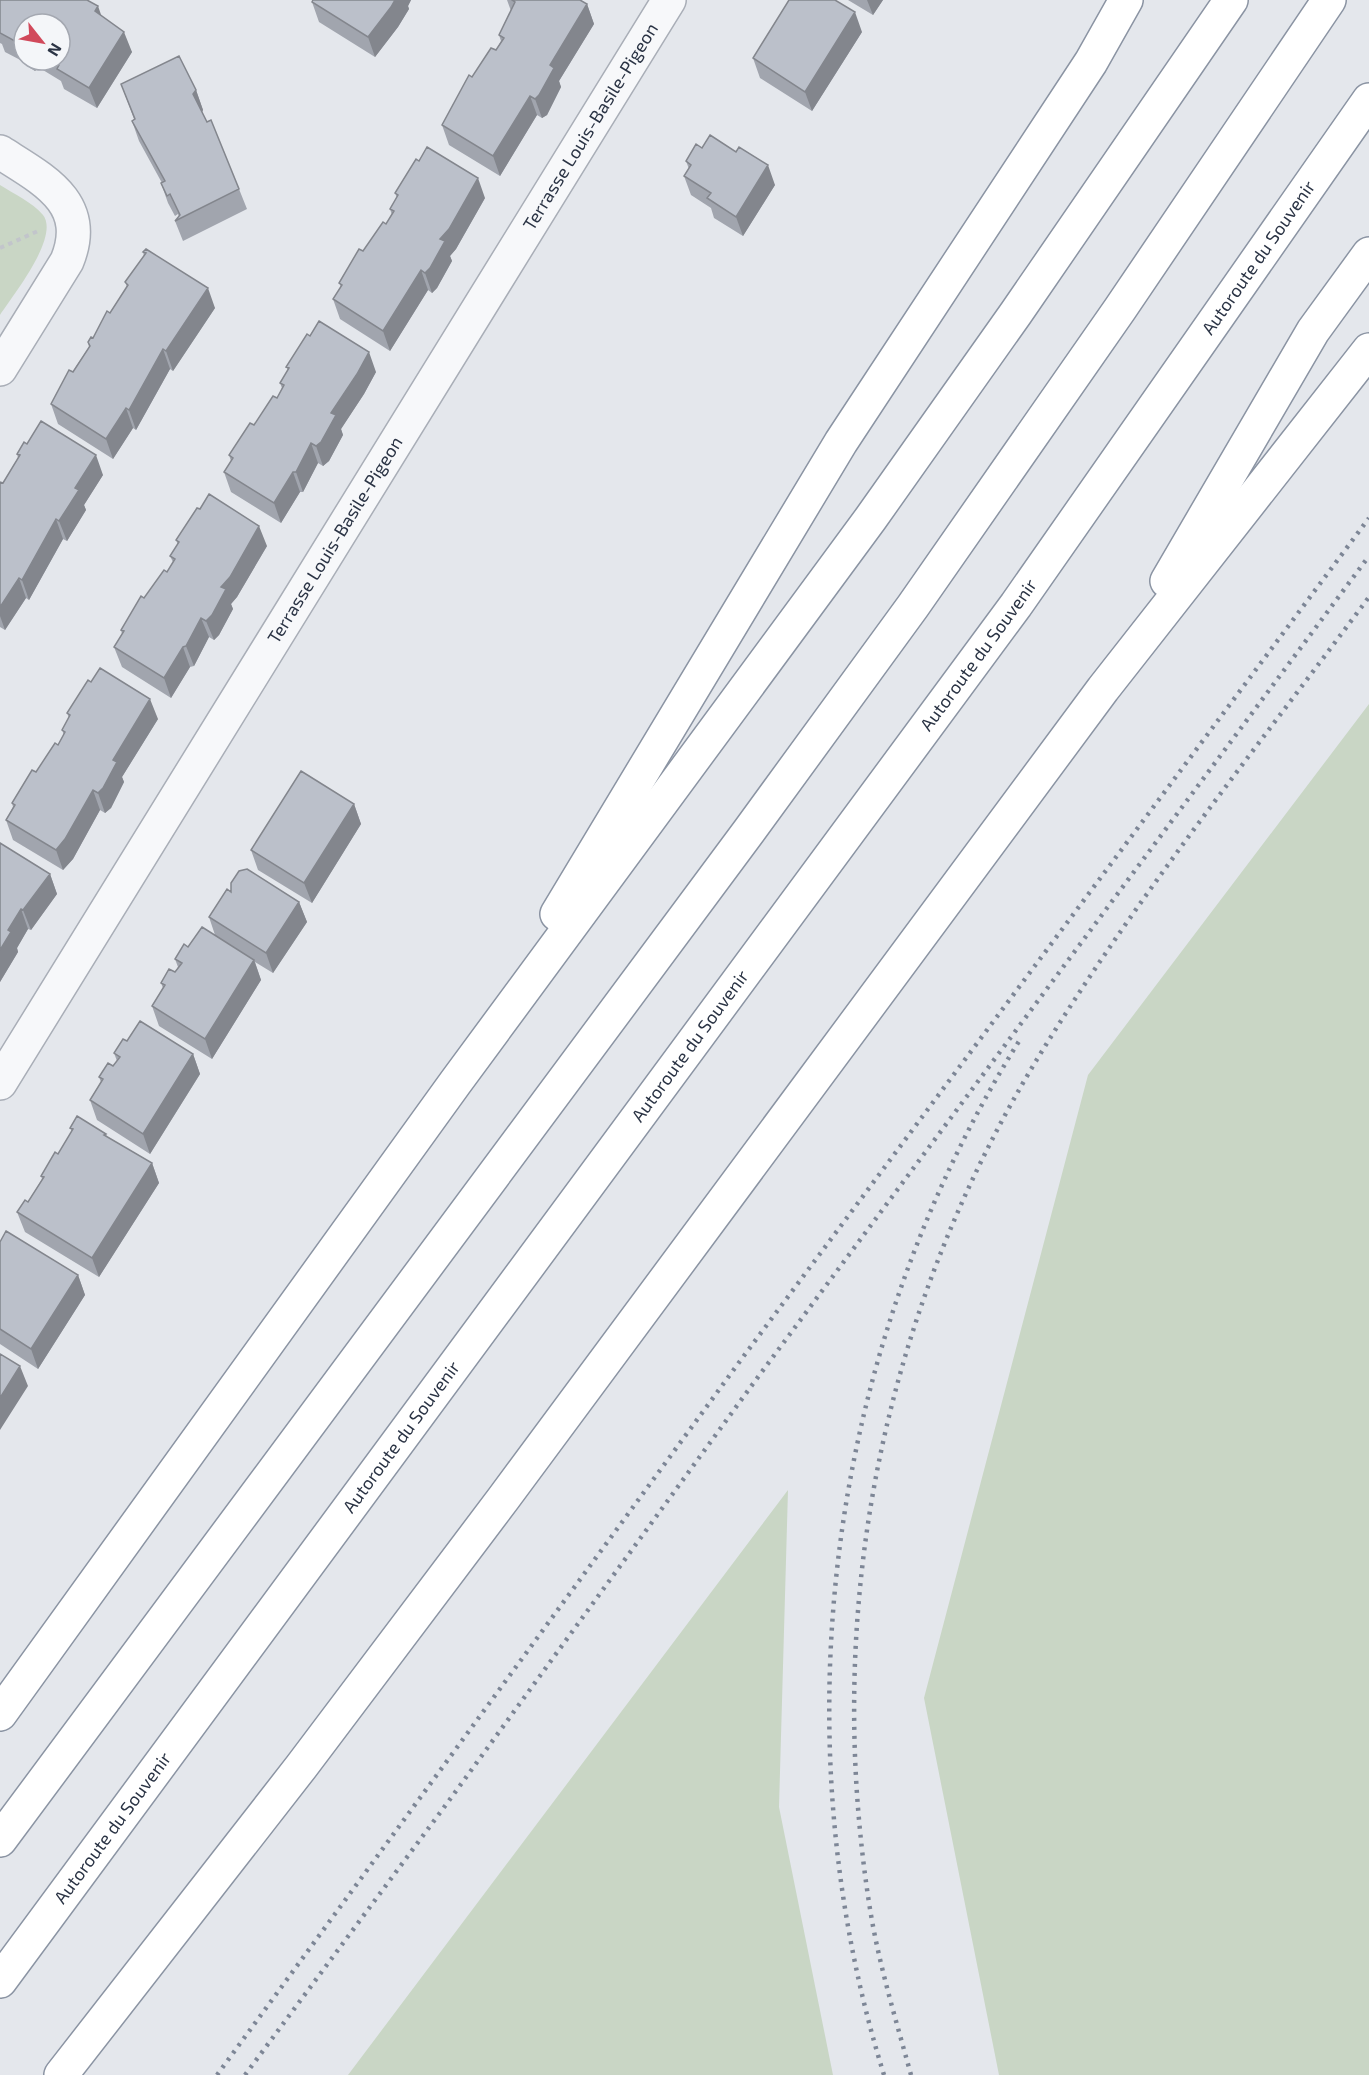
<svg xmlns="http://www.w3.org/2000/svg" width="1369" height="2075" viewBox="0 0 1369 2075" font-family="'Exo 2',sans-serif">
<style>
.green{fill:#c9d6c5}
.lines{fill:none;stroke-linecap:round;stroke-linejoin:round}
.minor-casing{stroke:#a9aeb7;stroke-width:36}
.motorway-casing{stroke:#8b94a3;stroke-width:36}
.path{stroke:#c2c5cb;stroke-width:4;stroke-dasharray:4.5 4.5;stroke-linecap:butt}
.minor{stroke:#f7f8fa;stroke-width:33}
.motorway{stroke:#fff;stroke-width:33}
.rail{stroke:#7d8696;stroke-width:4.5;stroke-dasharray:3 6;stroke-linecap:butt}
.wall{fill:#a1a5ae;fill-rule:evenodd}
.shaded-wall{fill:#83868d}
.building{fill:#bbc0ca;stroke:#83868d;stroke-width:1.5}
.labels{text-anchor:middle;stroke-width:4.5;stroke-linejoin:round;paint-order:stroke}
.street-label{font-size:18px;fill:#2b3445;stroke:#f4f6f9}
</style>
<rect width="100%" height="100%" fill="#e4e7ec"/>
<path class="green" d="M0,185C14,194 32,202 43,215C60,237 13,295 0,315Z
M1369,704V2075H999L924,1698L1088,1075Z
M788,1490L779,1807L833,2075H348Z"/>
<g class="lines">
<defs>
<g id="minor">
<path d="M0,152C42,179 91,202 67,261L0,369"/>
<path id="s1" d="M0,1083L669,0"/>
</g>
<g id="motorway">
<path d="M1167,581L1313,331L1369,254"/>
<path d="M557,914L841,442L1091,62L1126,0"/>
<path d="M0,1714L455,1083L871,518L1016,313L1231,0"/>
<path d="M0,1840L749,831L913,606L1120,309L1329,0"/>
<path id="s2" d="M0,1981L1016,605L1369,100"/>
<path d="M61,2075L301,1767L503,1499L1103,689L1369,350"/>
</g>
</defs>
<use href="#minor" class="minor-casing"/>
<use href="#motorway" class="motorway-casing"/>
<path class="path" d="M0,248L38,231"/>
<use href="#minor" class="minor"/>
<use href="#motorway" class="motorway"/>
<path class="rail" d="M217,2075L743,1357L1369,518
M245,2075L448,1802L755,1381L1369,556
M884,2075C777,1731 829,1343 1021,1038
M911,2075C896,2020 879,1965 870,1909C823,1613 881,1317 1036,1061C1135,898 1256,749 1369,597"/>
</g>
<path class="wall" d="M0,0L101,15L132,52L97,108L64,89L61,81L38,67L35,71L30,68L28,64L5,52L2,44L0,43ZM24,24L60,60H24Z
M313,0H411L408,6L409,9L398,27L375,57L319,22L312,2Z
M507,0H580L587,4L594,24L559,81L561,87L547,115L542,118L537,115L500,176L449,145L442,125L472,77L496,50L501,41L499,35L511,11Z
M848,0H883L873,15Z
M862,32L812,111L760,78L753,58Z
M121,84L196,90L203,110L202,112L239,189L247,209L183,241L175,221L179,217L178,214L175,216L168,203L161,183H162L139,141L132,121L134,119Z
M702,148L775,185L743,236L714,218L711,208L691,195L684,176L689,169L686,161Z
M395,193L485,198L456,249L450,256L452,261L437,288L432,293L428,290L390,351L340,319L333,299L341,287L339,283L386,224L392,215L390,209L397,198Z
M146,249L215,308L173,371L170,369L136,430L133,428L113,459L58,424L51,404L89,347L88,342L93,338L127,287L125,282L144,256L143,252Z
M286,367L376,372L364,394L341,429L343,435L329,461L323,466L318,463L303,492H300L281,523L231,492L224,472L231,461L229,455L277,398L282,388L280,383L288,370Z
M27,444L103,475L84,505L86,510L67,541L63,539L29,600L26,598L5,630L0,627V482L3,483L18,458L17,454Z
M176,540L267,546L237,597L231,604L233,609L219,635L214,640L209,637L194,666L190,667L171,698L122,667L114,647L122,634L121,630L144,598L167,572L173,562L170,556L178,545Z
M67,713L158,719L122,777L124,782L111,808L105,813L100,810L73,859L63,870L13,840L6,820L13,807L12,803L58,745L64,735L62,730L69,718Z
M354,804L361,824L312,903L258,870L251,850Z
M0,843L50,874L57,894L31,930L28,929L17,948L18,952L0,982Z
M231,892L299,902L307,922L273,973L255,962L261,980L212,1059L159,1026L152,1006L163,988L161,983L175,972L178,967L175,959L188,947L215,935L209,917Z
M127,1041L193,1054L200,1074L150,1154L97,1120L90,1100L101,1082L99,1077L113,1066L117,1061L114,1053Z
M70,1128L106,1134L107,1137L152,1163L159,1183L99,1277L25,1232L17,1212L28,1202L42,1179L41,1176L58,1154L72,1132Z
M0,1242L78,1275L85,1295L38,1369L0,1344Z"/>
<path class="shaded-wall" d="M395,0H411L408,6L409,9L398,27L375,57L368,37Z
M867,0H883L873,15Z
M587,4L594,24L559,81L561,87L547,115L542,118L535,99L550,65Z
M98,6L105,26L95,11Z
M855,12L862,32L812,111L805,92Z
M124,32L132,52L97,108L89,88Z
M31,60H35L38,67L35,71Z
M196,90L203,110L201,114L193,94Z
M530,96L537,115L500,176L493,156Z
M768,165L775,185L743,236L736,217Z
M478,178L485,198L456,249L450,256L452,261L437,288L432,293L425,273L440,239Z
M421,270L428,290L390,351L383,331Z
M208,288L215,308L173,371L166,351Z
M163,349L170,369L136,430L129,410Z
M369,352L376,372L364,394L341,429L343,435L329,461L323,466L316,446L331,413Z
M126,408L133,428L113,459L106,439Z
M311,443L318,463L303,492L296,472Z
M96,455L103,475L84,505L86,510L67,541L59,521L75,488Z
M293,472L300,492L281,523L274,503Z
M56,519L63,539L29,600L22,580Z
M259,526L267,546L237,597L231,604L233,609L219,635L214,640L206,621L221,587Z
M19,578L26,598L5,630L0,616V607Z
M201,618L209,637L194,666L186,646Z
M183,647L190,667L171,698L164,678Z
M150,699L158,719L122,777L124,782L111,808L105,813L98,793L113,760Z
M93,790L100,810L73,859L63,870L56,850Z
M354,804L361,824L312,903L304,883Z
M50,874L57,894L31,930L23,910Z
M299,902L307,922L273,973L266,953Z
M21,909L28,929L17,948L18,952L0,982V950L8,930Z
M254,960L261,980L212,1059L205,1039Z
M193,1054L200,1074L150,1154L143,1134Z
M152,1163L159,1183L99,1277L92,1258Z
M78,1275L85,1295L38,1369L31,1349Z
M20,1366L28,1386L0,1430V1398Z"/>
<path class="building" d="M0,0H87L98,6L95,11L124,32L89,88L57,69L59,65L52,60H60V24H24V49L22,48L24,46L0,33Z
M313,0H395L391,7L368,37L312,2Z
M512,0H580L587,4L550,65L554,68L539,95L535,99L530,96L493,156L442,125L469,75L472,77L491,48L496,50L504,38L499,35L515,2Z
M789,0H835L855,12L805,92L753,58Z
M179,56L196,90L193,94L207,122L211,120L239,189L175,221L180,215L170,194L167,196L161,183L165,181L132,121L135,119L121,84Z
M710,135L736,152L739,147L768,165L736,217L707,198L711,193L684,176L691,165L686,161L696,144L702,148Z
M427,147L478,178L449,229L440,239L445,241L430,268L425,273L421,270L383,331L333,299L342,285L339,283L359,249L363,251L383,222L386,224L394,211L390,209L398,195L395,193L416,159L419,161Z
M146,249L208,288L166,351L163,349L129,410L126,408L106,439L51,404L69,370L73,372L90,346L88,342L91,337L93,338L107,311L110,313L128,285L125,282L146,253L143,252Z
M319,321L369,352L357,374L331,413L336,415L321,442L316,446L311,443L296,472H293L274,503L224,472L233,458L229,455L250,423L254,425L273,396L277,398L284,385L280,383L289,368L286,367L307,334L310,336Z
M41,421L96,455L75,488L79,490L59,521L56,519L22,580L19,578L0,607V482L3,483L20,455L17,454L24,442L27,444Z
M209,494L259,526L230,577L221,587L226,589L212,615L206,621L201,618L186,646L183,647L164,678L114,647L124,631L121,630L141,596L144,598L164,570L167,572L175,559L170,556L179,542L176,540L197,508L200,509Z
M100,668L150,699L113,760L117,762L103,788L98,793L93,790L65,839L56,850L6,820L15,805L12,803L32,770L36,772L55,743L58,745L65,732L62,730L70,715L67,713L88,680L91,682Z
M301,771L354,804L304,883L251,850Z
M0,843L50,874L23,910L21,909L8,930L11,932L0,950Z
M247,869L299,902L266,953L209,917L227,889L231,892V883L239,871Z
M202,927L254,960L205,1039L152,1006L165,985L161,983L169,969L175,972L182,963L175,959L184,944L188,947Z
M140,1021L193,1054L143,1134L90,1100L103,1079L99,1077L108,1063L113,1066L120,1057L114,1053L123,1039L127,1041Z
M77,1116L106,1134L104,1135L152,1163L92,1258L17,1212L25,1200L28,1202L44,1177L41,1176L55,1152L58,1154L73,1129L70,1128Z
M6,1231L78,1275L31,1349L0,1329V1242Z
M0,1354L20,1366L0,1398Z"/>
<g class="labels">
<g class="street-label">
<text dy="6" stroke="none"><textPath href="#s1" startOffset="1124">Terrasse Louis-Basile-Pigeon</textPath></text>
<text dy="6" stroke="none"><textPath href="#s2" startOffset="2134">Autoroute du Souvenir</textPath></text>
<text dy="6" stroke="none"><textPath href="#s1" startOffset="638">Terrasse Louis-Basile-Pigeon</textPath></text>
<text dy="6" stroke="none"><textPath href="#s2" startOffset="1648">Autoroute du Souvenir</textPath></text>
<text dy="6" stroke="none"><textPath href="#s2" startOffset="1162">Autoroute du Souvenir</textPath></text>
<text dy="6" stroke="none"><textPath href="#s2" startOffset="676">Autoroute du Souvenir</textPath></text>
<text dy="6" stroke="none"><textPath href="#s2" startOffset="190">Autoroute du Souvenir</textPath></text>
</g>
</g>
<g transform="translate(42 42) rotate(121)"><circle r="28" fill="#f4f6f9" stroke="#a4a8b1" stroke-width="1.5"/>
<path d="M0-4.5L10 22L0 15L-10 22Z" fill="#d1495b"/>
<text y="-9" font-size="16" font-weight="bold" text-anchor="middle" fill="#2b3445">N</text>
</g>
</svg>
